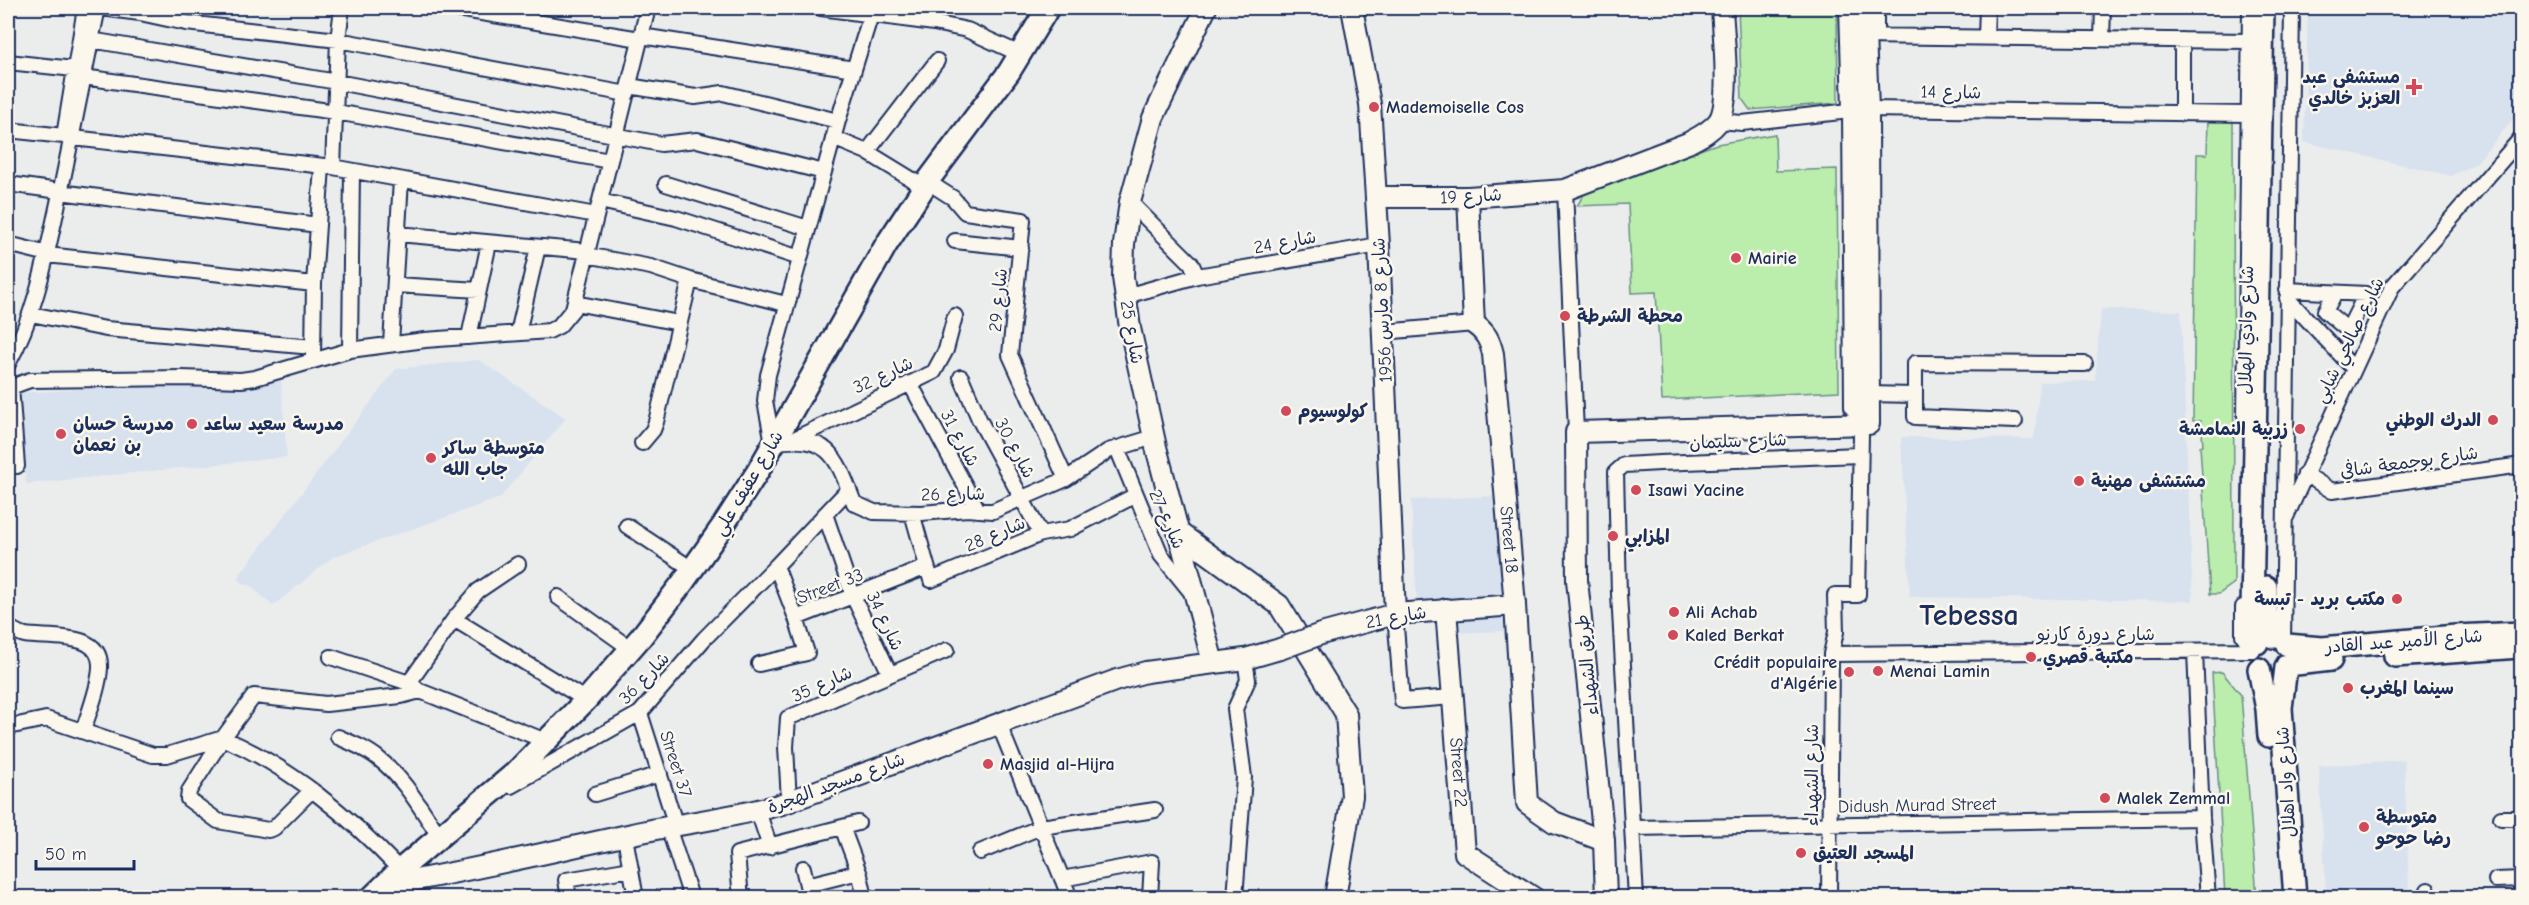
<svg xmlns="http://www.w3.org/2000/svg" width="2529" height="905" viewBox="0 0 2529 905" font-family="'Comic Neue','Playpen Sans Arabic',sans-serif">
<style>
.built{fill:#d8e1ee}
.green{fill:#bbedad;stroke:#6b8e86;stroke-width:1.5}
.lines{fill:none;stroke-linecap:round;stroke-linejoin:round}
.street-casing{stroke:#1b2f5e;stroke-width:18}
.secondary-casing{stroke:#1b2f5e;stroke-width:24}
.primary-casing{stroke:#1b2f5e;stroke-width:26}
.street{stroke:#fbf7ec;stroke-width:14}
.secondary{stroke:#fbf7ec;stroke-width:20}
.primary{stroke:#fbf7ec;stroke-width:21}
.secondary-bridge-casing{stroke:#1b2f5e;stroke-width:24;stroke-linecap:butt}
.secondary-bridge{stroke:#fbf7ec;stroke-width:20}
.poi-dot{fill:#d1495b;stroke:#fbf7ec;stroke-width:2}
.labels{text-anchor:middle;stroke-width:5;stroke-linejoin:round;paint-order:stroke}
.poi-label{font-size:18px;font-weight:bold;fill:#1b2f5e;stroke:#fbf7ec;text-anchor:start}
.street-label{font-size:18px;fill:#1b2f5e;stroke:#fbf7ec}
.town-label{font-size:30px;font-weight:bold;fill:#1b2f5e;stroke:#fbf7ec}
</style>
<rect width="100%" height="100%" fill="#ebeded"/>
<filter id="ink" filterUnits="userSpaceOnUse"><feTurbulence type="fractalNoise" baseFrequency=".0167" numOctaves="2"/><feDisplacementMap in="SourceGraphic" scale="12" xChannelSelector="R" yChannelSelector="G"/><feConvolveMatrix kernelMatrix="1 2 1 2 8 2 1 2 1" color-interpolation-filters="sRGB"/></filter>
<g filter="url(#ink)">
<path class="built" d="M2308,8H2521V110L2475,164L2451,176L2304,142Z
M2101,309L2181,311L2193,601L1910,597L1901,437L2034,439L2040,382L2095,381Z
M479,360L566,418L500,498L333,557L273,606L250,585L244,584L237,578L396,369Z
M281,380L287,457L26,484L18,393L171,384L240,388Z
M1497,496L1507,631L1452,633L1453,602L1417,604L1411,500Z
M2404,760L2409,888L2326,893L2319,766Z"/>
<path class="green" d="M1738,8H1837L1838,103L1750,110L1742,99Z
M2208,120H2233L2234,583L2219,594H2210L2200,446L2203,445L2201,421H2193L2197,154H2207Z
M1775,134L1776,171L1837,169L1839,391L1662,400L1656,292L1632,293L1628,204L1577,206L1584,194L1593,187L1717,144Z
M2222,672L2241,695L2257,897H2225L2212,673Z"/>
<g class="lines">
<defs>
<path id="street" d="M101,8L140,13L186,23L338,40L627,94
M451,8L640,39
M821,8L934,23L967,30L1020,54
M873,8L838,121L768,375L765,401L773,443C830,432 837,458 854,503L874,512L922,513L967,509L993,511L1066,479L1108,451L1154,437
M641,36L854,69
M1858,36L2249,41
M1876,36V8
M1986,37L1987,8
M2102,39L2103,8
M91,40L337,82L661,144L697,140L824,172
M8,62L74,69
M83,77L336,112L610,161
M629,86L695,97L723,93L838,121
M2182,114V40
M1719,121L1742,123L1868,109L2248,114
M8,130L64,136
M65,130L85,8
M73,138L333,167L596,215
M833,138L867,152L924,187
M867,152L937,61
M333,167L338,40L342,8
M928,182L953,198L965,212L1023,220L1010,355L1066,479
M8,184L52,190
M666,184L808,228
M1565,190L1576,432
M60,192L318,225
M600,201L676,218L800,258
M398,234L587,251
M955,241L1021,248
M8,244L40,252
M47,255L314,284
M586,255L651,267L690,280L786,304
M1197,276L1379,245
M395,285L479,290
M2287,290L2366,294L2348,330L2325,311L2335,293
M1126,296L1197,276L1191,263L1130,202
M2287,298L2353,368
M575,303L679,323
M31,314L106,329L313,347
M1383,332L1474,324
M518,333L538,247
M469,337L489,243
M391,344L401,180
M350,350L352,171
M313,356L314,284L322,166
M8,364C33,319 44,268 55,217C70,148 83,77 98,8
M961,377L980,421L1041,534
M910,383L978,510
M8,388L30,380L182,378L241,380L255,378L350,350L425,340L549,331L559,326L573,309L648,8
M1869,394L1914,395
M2245,416L2250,8
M2015,421L1915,417V363L2085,364
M794,439L934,372L946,350L955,316
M642,443L653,430L656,422L690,280
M1117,448L1161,555L1191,592
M8,463L17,466L11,387
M2305,474L2332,491L2522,465
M849,489L776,566L796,618L927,567
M912,513L931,580L1041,534L1070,529L1136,495
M825,514L853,596L890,674
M2286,517L2392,287L2522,137
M627,526L692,569
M558,597L631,649
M2243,607V635L2253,650
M1395,614L1402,701L1453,697
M454,619L586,700
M8,627C13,630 19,634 25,635C49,639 102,630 100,668C99,688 89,712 83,731
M2283,641L2292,8
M2195,651L2202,818L2208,898
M1831,654L2253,650
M331,657L409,683L416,688
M759,664L807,653L796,618
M409,683L454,619L478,591L518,564
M640,713L676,826
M998,722L1070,898
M8,727L46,719L153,755H167L223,738C292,768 349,816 400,870
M338,737C352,743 367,749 379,759C405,779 422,811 440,837
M511,786L640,713L704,639L776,566
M312,790L274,828L268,830L218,821L188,799L189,791L223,738L254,696L326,704L401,696L420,691L546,741
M595,794L660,774
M789,801L786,747L788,718L947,650
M758,811L770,847
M2501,818H2522
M668,827L689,891V898
M842,827L860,875L865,898
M1634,828L2202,818
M625,837L636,898
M980,852L1041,827L1155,810
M803,868L810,898
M1062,879L1152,862L1150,898
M2496,880L2522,879
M807,885L859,872
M383,887L408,898
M2428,890V898
M569,898L566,880L631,869
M741,898L737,854L858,823
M1235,898L1244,777L1235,709L1248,680L1245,659
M1636,898L1619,594L1616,472L1624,465L1660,463L1859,455
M1829,898L1831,654L1836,632L1835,595H1858L1861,435"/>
<g id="secondary">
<path d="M1206,8L1153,118L1130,202L1124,244L1123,277L1130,328L1156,447L1213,663"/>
<path d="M1352,8L1370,104L1379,245L1395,614"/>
<path d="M1850,8L1853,110L1855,407"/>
<path d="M1376,197H1468L1565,190L1688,143C1699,137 1710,132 1718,122C1732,104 1723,32 1722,8"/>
<path id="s1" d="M1468,197L1474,324C1486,332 1490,341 1493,354L1515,605L1527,803L1554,822L1604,841"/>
<path d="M1178,532L1279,605L1346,714L1352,796L1335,898"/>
<path id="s2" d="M1446,609L1465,853L1534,898"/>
<path d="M1321,634L1395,614L1515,605"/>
<path d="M383,886C475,870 565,848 656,829C698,821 740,816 782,804L1117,680L1146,672L1245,659L1280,649"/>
<path d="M1606,898L1604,841L1577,580L1576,432L1869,424L1868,109L1864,8"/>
</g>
<path id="primary" d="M2266,587V612L2273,637
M2257,643L2252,611L2263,8
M2287,645L2322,648L2456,636L2522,633
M2395,656L2519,647
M2287,665L2331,660
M2286,667L2281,708L2295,898
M2259,669L2267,709L2269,736
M371,898L400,870L515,773L586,700L641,637L684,581L724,524L758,471L886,245L930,178L1009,72L1048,8"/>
</defs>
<use href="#street" class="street-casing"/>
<use href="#secondary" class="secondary-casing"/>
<use href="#primary" class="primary-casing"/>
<use href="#street" class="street"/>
<use href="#secondary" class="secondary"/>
<use href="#primary" class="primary"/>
<defs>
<path id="secondary-bridge" d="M1280,649L1321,634"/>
</defs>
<use href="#secondary-bridge" class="secondary-bridge-casing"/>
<use href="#secondary-bridge" class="secondary-bridge"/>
</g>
</g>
<g class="poi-dot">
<path d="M2411 78h6v6h6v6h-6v6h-6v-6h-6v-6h6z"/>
<circle cx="1374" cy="107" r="6"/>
<circle cx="1736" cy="258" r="6"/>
<circle cx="1565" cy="316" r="6"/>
<circle cx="1286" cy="411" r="6"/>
<circle cx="2493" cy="420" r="6"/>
<circle cx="192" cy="424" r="6"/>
<circle cx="2300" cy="429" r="6"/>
<circle cx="61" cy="434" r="6"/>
<circle cx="431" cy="458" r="6"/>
<circle cx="2079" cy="481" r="6"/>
<circle cx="1636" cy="490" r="6"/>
<circle cx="1613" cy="536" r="6"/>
<circle cx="2397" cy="599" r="6"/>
<circle cx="1674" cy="612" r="6"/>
<circle cx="1673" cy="635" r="6"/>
<circle cx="2031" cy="657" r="6"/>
<circle cx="1878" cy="671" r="6"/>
<circle cx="1849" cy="672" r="6"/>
<circle cx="2348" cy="688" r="6"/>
<circle cx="988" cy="764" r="6"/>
<circle cx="2105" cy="798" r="6"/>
<circle cx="2364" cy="827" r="6"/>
<circle cx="1801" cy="853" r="6"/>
</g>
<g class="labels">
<g class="poi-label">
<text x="2400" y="83" text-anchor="end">مستشفى عبد<tspan x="2400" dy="21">العزبز خالدي</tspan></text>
<text x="1386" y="113">Mademoiselle Cos</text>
<text x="1748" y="264">Mairie</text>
<text x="1577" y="322">محطة الشرطة</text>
<text x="1298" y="417">كولوسيوم</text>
<text x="2481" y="426" text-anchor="end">الدرك الوطني</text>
<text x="73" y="430">مدرسة حسان<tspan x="73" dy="21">بن نعمان</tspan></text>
<text x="204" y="430">مدرسة سعيد ساعد</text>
<text x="2288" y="435" text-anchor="end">زربية النمامشة</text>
<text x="443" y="454">متوسطة ساكر<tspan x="443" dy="21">جاب الله</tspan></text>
<text x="2091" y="487">مشتشفى مهنية</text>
<text x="1648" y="496">Isawi Yacine</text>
<text x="1625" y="542">المزابي</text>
<text x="2385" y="605" text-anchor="end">مكتب بريد - تبسة</text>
<text x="1686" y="618">Ali Achab</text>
<text x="1685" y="641">Kaled Berkat</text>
<text x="2043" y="663">مكتبة قصري</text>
<text x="1837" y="668" text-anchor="end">Crédit populaire<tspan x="1837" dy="21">d'Algérie</tspan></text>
<text x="1890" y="677">Menai Lamin</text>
<text x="2360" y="694">سينما المغرب</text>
<text x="1000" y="770">Masjid al-Hijra</text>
<text x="2117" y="804">Malek Zemmal</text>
<text x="2376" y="823">متوسطة<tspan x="2376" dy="21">رضا حوحو</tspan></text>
<text x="1813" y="859">المسجد العتيق</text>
</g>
<g class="street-label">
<text transform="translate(1951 92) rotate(1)" y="6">شارع 14</text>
<text transform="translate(1471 196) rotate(-3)" y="6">شارع 19</text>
<text transform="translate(1285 242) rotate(-10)" y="6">شارع 24</text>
<text transform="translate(998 300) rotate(-84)" y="6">شارع 29</text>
<text transform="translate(1382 310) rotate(-93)" y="6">شارع 8 مارس 1956</text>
<text transform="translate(2246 330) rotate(-89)" y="6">شارع وادي الهلال</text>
<text transform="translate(1132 332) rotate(80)" y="6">شارع 25</text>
<text transform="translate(2349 340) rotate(-64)" y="6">شارع صالحي شابي</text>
<text transform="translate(883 375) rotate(-25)" y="6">شارع 32</text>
<text transform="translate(960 438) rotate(62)" y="6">شارع 31</text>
<text transform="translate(1738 441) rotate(-2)" y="6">شارع سليمان</text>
<text transform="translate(1015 448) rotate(62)" y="6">شارع 30</text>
<text transform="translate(2409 462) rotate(-8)" y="6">شارع بوجمعة شافي</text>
<text transform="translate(748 483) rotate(-59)" y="6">شارع عفيف علي</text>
<text transform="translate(953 494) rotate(-1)" y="6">شارع 26</text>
<text transform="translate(1167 519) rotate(66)" y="6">شارع 27</text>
<text transform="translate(995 534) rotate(-23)" y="6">شارع 28</text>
<text dy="6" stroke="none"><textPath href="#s1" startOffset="350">Street 18</textPath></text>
<text transform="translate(830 586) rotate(-21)" y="6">Street 33</text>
<text transform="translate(1396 617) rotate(-10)" y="6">شارع 21</text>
<text transform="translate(885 621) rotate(65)" y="6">شارع 34</text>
<text x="2096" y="640">شارع دورة كارنو</text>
<text transform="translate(2404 641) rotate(-4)" y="6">شارع الأمير عبد القادر</text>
<text transform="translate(1587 665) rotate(-96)" y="6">طريق الشهداء</text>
<text transform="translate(644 678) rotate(-46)" y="6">شارع 36</text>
<text transform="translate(822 684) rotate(-24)" y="6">شارع 35</text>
<text transform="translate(676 764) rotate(72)" y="6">Street 37</text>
<text dy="6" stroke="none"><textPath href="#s2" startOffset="164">Street 22</textPath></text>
<text transform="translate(1812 775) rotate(-90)" y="6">شارع الشهداء</text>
<text transform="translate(2286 782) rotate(-94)" y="6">شارع واد اهلال</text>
<text transform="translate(836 783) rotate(-20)" y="6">شارع مسجد الهجرة</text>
<text transform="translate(1917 805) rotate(-1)" y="6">Didush Murad Street</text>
</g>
<g class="town-label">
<text x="1969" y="625">Tebessa</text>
</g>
</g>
<rect width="2529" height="905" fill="none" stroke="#fbf7ec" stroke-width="30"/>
<rect x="15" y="15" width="2499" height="875" fill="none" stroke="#1b2f5e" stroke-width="2" filter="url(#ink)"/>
<path d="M36 860v9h98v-9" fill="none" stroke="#1b2f5e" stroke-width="3"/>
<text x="45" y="860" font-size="18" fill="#1b2f5e" stroke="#fbf7ec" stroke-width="4.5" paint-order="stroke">50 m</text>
</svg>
